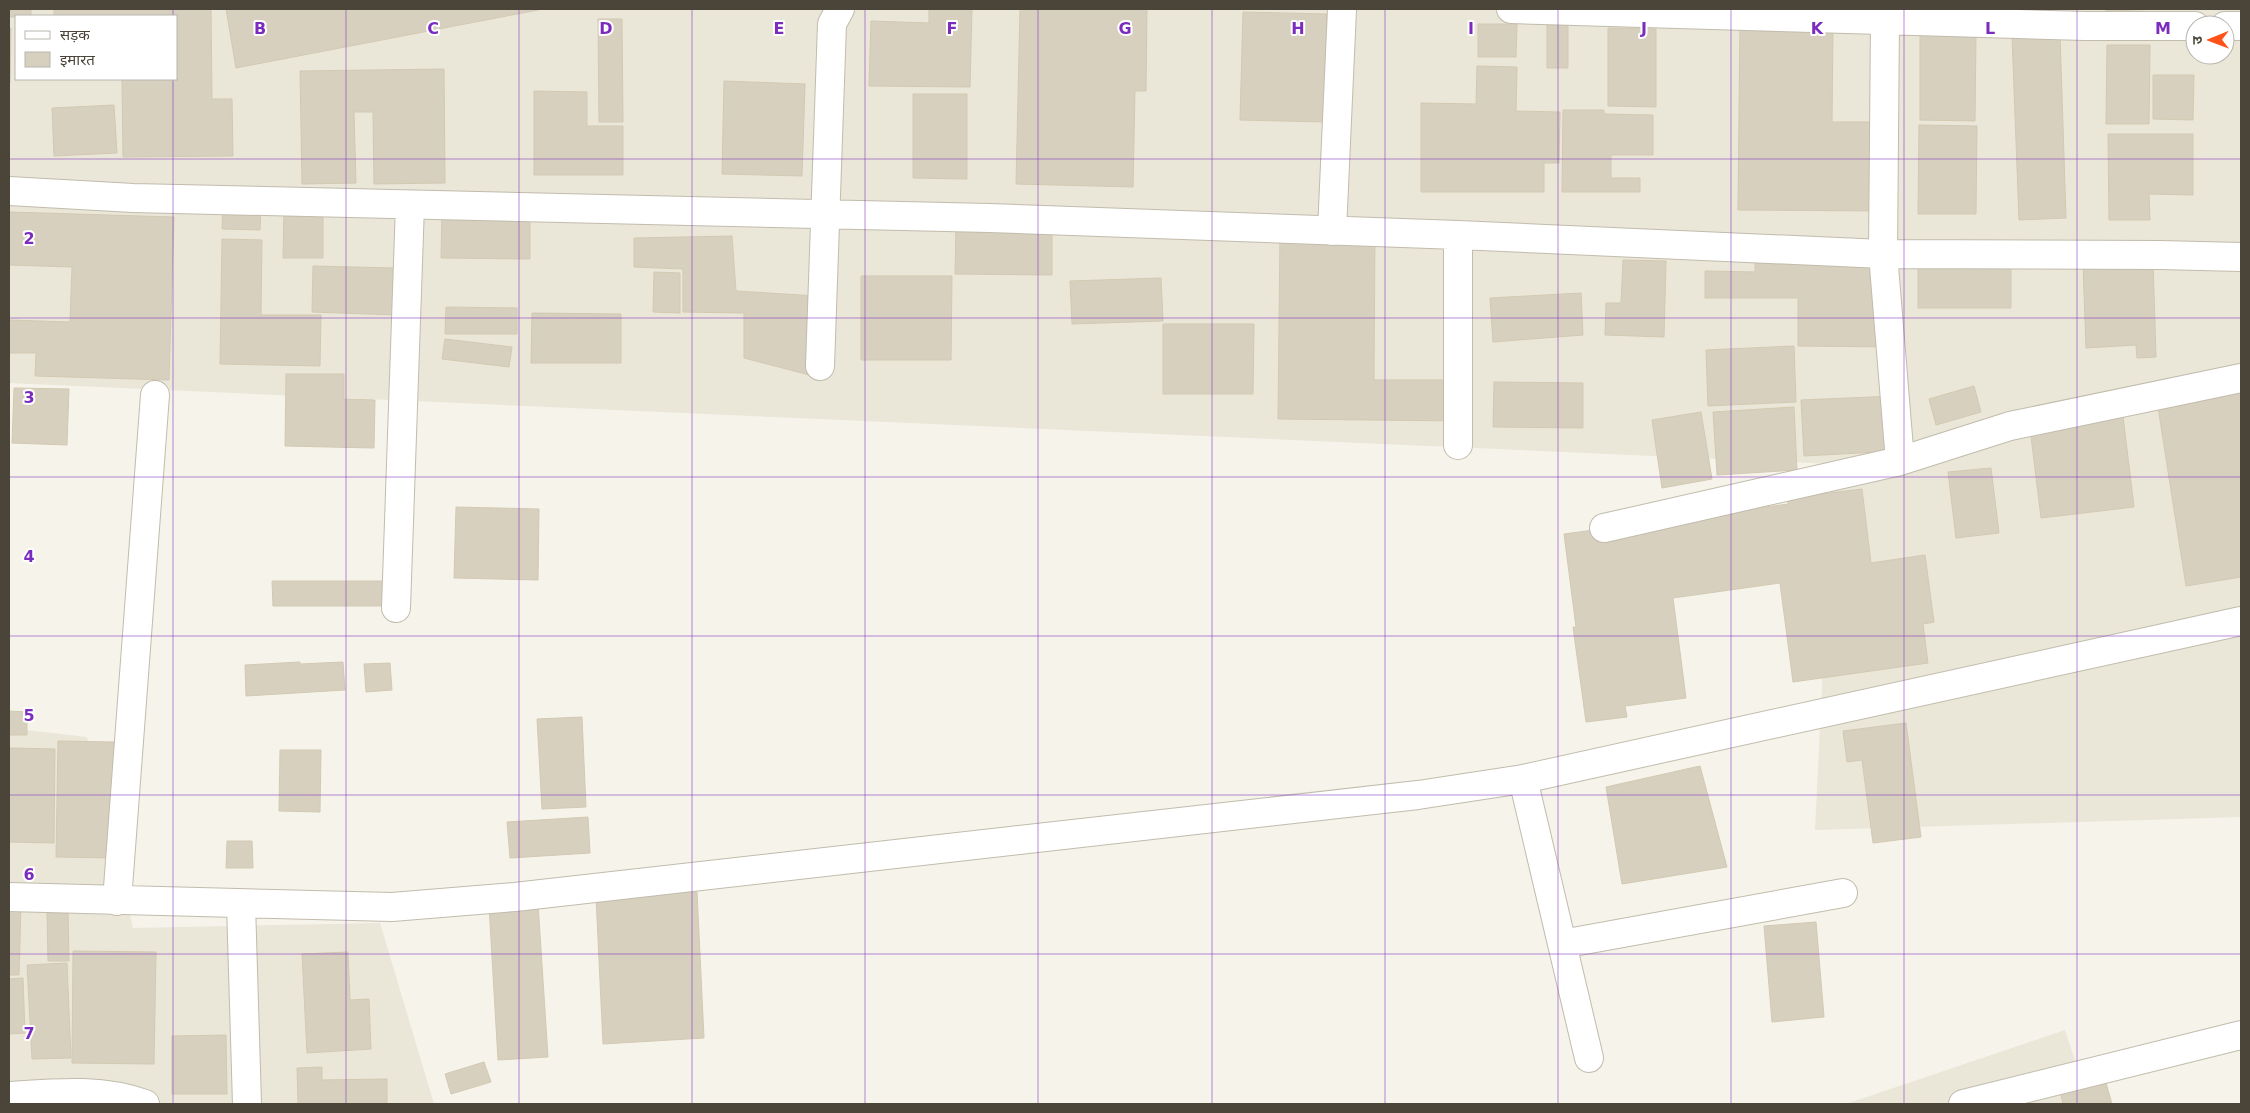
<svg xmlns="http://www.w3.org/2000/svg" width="2250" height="1113" viewBox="0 0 2250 1113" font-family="'DejaVu Sans','Noto Sans Devanagari',sans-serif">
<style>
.residential{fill:#eae6d8;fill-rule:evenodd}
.building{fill:#d8d0bf;stroke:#d3c9b2}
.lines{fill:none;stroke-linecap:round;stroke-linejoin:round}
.street-casing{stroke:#c1bcac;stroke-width:30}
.street{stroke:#fff;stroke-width:28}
.grid{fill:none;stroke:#7b2cbf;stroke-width:1;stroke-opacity:0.55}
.grid-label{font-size:16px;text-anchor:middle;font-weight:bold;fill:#7b2cbf;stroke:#fff;stroke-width:4;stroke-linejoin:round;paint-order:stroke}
</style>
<rect width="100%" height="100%" fill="#f5f3ea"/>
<path class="residential" d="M9,9H2241V625L2239,626L2241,650V817L1815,830L1833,464L9,383ZM16,16H176V79H16ZM2195,25H2225V55H2195Z
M9,728L87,737L133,928L380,923L434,1104H9Z
M2065,1030L2089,1104H1846Z"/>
<path class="building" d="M9,9H31V16L9,17Z
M54,9H211L212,99H232L233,156L123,157L122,79H176V16H54Z
M226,9H543L236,68Z
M929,9H972L970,87L869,86L871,21L929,23Z
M1020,9H1147L1146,91H1135L1133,187L1016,184Z
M2001,9H2043V11L2001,10Z
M2105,9H2165L2106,11Z
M1243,12L1327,14L1326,122L1240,120Z
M598,19H622L623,122H599Z
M1547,20H1568V68H1547Z
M1740,23L1833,24L1832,122H1880L1879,211L1738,210Z
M1478,24H1517L1516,57H1478Z
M9,28H11L10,83H9Z
M1608,28L1656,29V107L1608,106Z
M1920,29L1976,30L1975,121L1920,120Z
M2060,34L2066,218L2019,220L2012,36Z
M2107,45H2150L2149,124H2106Z
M1477,66L1517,67L1516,111L1560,112L1559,163H1544V192H1421V103L1476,104Z
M444,69L445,183L374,184L373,112H354L356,183L302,184L300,71Z
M2153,75H2194L2193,120L2153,119Z
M724,81L805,84L802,176L722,174Z
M534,91L587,92V126H623V175H534Z
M913,94H967V179L913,178Z
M114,105L117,153L54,156L52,108Z
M1563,110H1604V114L1653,115V155H1611V178H1640V192H1562Z
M1919,125L1977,126L1976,214H1918Z
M2108,134H2193V195L2149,194L2150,220H2109Z
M223,201L261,202L260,230L222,229Z
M284,209L323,210V258H283Z
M442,209L530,210V259L441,258Z
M9,212L174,217L169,380L35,376L36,353H9V320L70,322L72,267L9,265Z
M956,226L1052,228V275L955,274Z
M1280,232H1375L1374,380H1463V421L1278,419Z
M732,236L736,291L817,296V377L744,358V313L683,312V269L634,267V238Z
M222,239L262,240L261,315H321L320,366L220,364Z
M1755,253L1893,254L1892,347L1798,346V298H1705V271L1755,272Z
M1918,257L2011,258V308H1918Z
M1623,260L1666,261L1664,337L1605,335L1606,303H1621Z
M2153,261L2156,357L2137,358L2136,345L2086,348L2083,264Z
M313,266L395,268L397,315L312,312Z
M654,272L680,273V313L653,312Z
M861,276H952L951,360H861Z
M1161,278L1163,321L1072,324L1070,281Z
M1581,293L1583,335L1493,342L1490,298Z
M446,307L517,308V334H445Z
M532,313L621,314V363H531Z
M1163,324H1254L1253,394H1163Z
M445,339L512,347L509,367L442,359Z
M1794,346L1796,402L1708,406L1706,350Z
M286,374H344V399L375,400L374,448L285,446Z
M1494,382L1583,383V428L1493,427Z
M1974,386L1981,412L1936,425L1929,399Z
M2241,387V577L2186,586L2157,401Z
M14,388L69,389L67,445L12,443Z
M1895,396L1897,451L1804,456L1801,400Z
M1794,407L1797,470L1717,475L1713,412Z
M2122,408L2134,507L2041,518L2029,420Z
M1701,412L1712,479L1662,488L1652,420Z
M1991,468L1999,533L1956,538L1948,472Z
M1862,489L1871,563L1925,555L1934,622L1923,624L1928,663L1793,682L1780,583L1673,598L1686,698L1625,706L1627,717L1586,722L1573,627H1576L1564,534L1788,504V498Z
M456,507L539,509L538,580L454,578Z
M272,581H389V606H273Z
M300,662V664L343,662L345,690L246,696L245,665Z
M390,663L392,690L366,692L364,664Z
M9,711L27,712V735H9Z
M582,717L586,807L542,809L537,719Z
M1906,723L1921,837L1873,843L1862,760L1847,762L1843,731Z
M58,741L114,742L112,858L56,857Z
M9,748L55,749L54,843L9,842Z
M280,750H321L320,812L279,811Z
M1700,766L1727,867L1622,884L1606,787Z
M588,817L590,853L510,858L507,822Z
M227,841H252L253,868H226Z
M697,892L704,1038L603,1044L596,897Z
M9,902H21L19,975H9Z
M538,903L548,1057L498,1060L489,906Z
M68,911L69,961H48L47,912Z
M1816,922L1824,1017L1772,1022L1764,926Z
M73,951L156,952L154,1064L72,1063Z
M348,952L350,1000L369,999L371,1049L307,1053L302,954Z
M67,963L71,1058L32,1059L27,965Z
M23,978L25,1033L9,1034V979Z
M226,1035L227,1094H172V1036Z
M484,1062L491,1082L451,1094L445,1074Z
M322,1067V1080L387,1079V1104H298L297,1068Z
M2102,1069L2112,1104H2063L2058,1082Z"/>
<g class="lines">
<defs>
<path id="street" d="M1511,9L2085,26H2195
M1885,20L1883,254L1900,461
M2225,26H2241
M9,191L133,198L989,218L1458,235L1883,254L2160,255L2241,257
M1332,231L1342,9
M820,366L832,24L840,9
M1458,445V235
M1604,528L1900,461L2010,426L2241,378
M396,608L410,205
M1523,779L1589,1058
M9,897L392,907L515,897L1418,795L1523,779L2241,621
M117,901L155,395
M241,904L247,1104
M1562,944L1843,893
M9,1096C55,1093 101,1088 145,1104
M1963,1104L2241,1035"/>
</defs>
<use href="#street" class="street-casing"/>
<use href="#street" class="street"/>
</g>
<path class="grid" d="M173,9V16M346,9V1104M519,9V1104M692,9V1104M865,9V1104M1038,9V1104M1212,9V1104M1385,9V1104M1558,9V1104M1731,9V1104M1904,9V1104M2077,9V1104M173,79V1104M9,159H2241M9,318H2241M9,477H2241M9,636H2241M9,795H2241M9,954H2241"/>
<g class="grid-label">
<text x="260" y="34">B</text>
<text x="433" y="34">C</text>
<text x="606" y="34">D</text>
<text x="779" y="34">E</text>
<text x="952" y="34">F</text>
<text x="1125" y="34">G</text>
<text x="1298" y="34">H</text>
<text x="1471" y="34">I</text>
<text x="1644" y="34">J</text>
<text x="1817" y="34">K</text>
<text x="1990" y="34">L</text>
<text x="2163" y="34">M</text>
<text x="29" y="244">2</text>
<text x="29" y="403">3</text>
<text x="29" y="562">4</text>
<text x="29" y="721">5</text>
<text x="29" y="880">6</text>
<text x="29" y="1039">7</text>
</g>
<rect width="2250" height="1113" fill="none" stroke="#4a4538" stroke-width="20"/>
<rect x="15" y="15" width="162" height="65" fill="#ffffff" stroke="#b7b5af"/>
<rect x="25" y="31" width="25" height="8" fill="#ffffff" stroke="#b7b5af"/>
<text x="60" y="40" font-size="15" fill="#4a4538">सड़क</text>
<rect x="25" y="52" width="25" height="15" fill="#d8d0bf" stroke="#b7b5af"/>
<text x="60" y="65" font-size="15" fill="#4a4538">इमारत</text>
<g transform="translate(2210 40) rotate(269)"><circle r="24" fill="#ffffff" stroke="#b7b5af"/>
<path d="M0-4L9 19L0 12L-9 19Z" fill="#ff5218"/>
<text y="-8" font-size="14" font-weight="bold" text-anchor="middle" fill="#4a4538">उ</text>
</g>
</svg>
